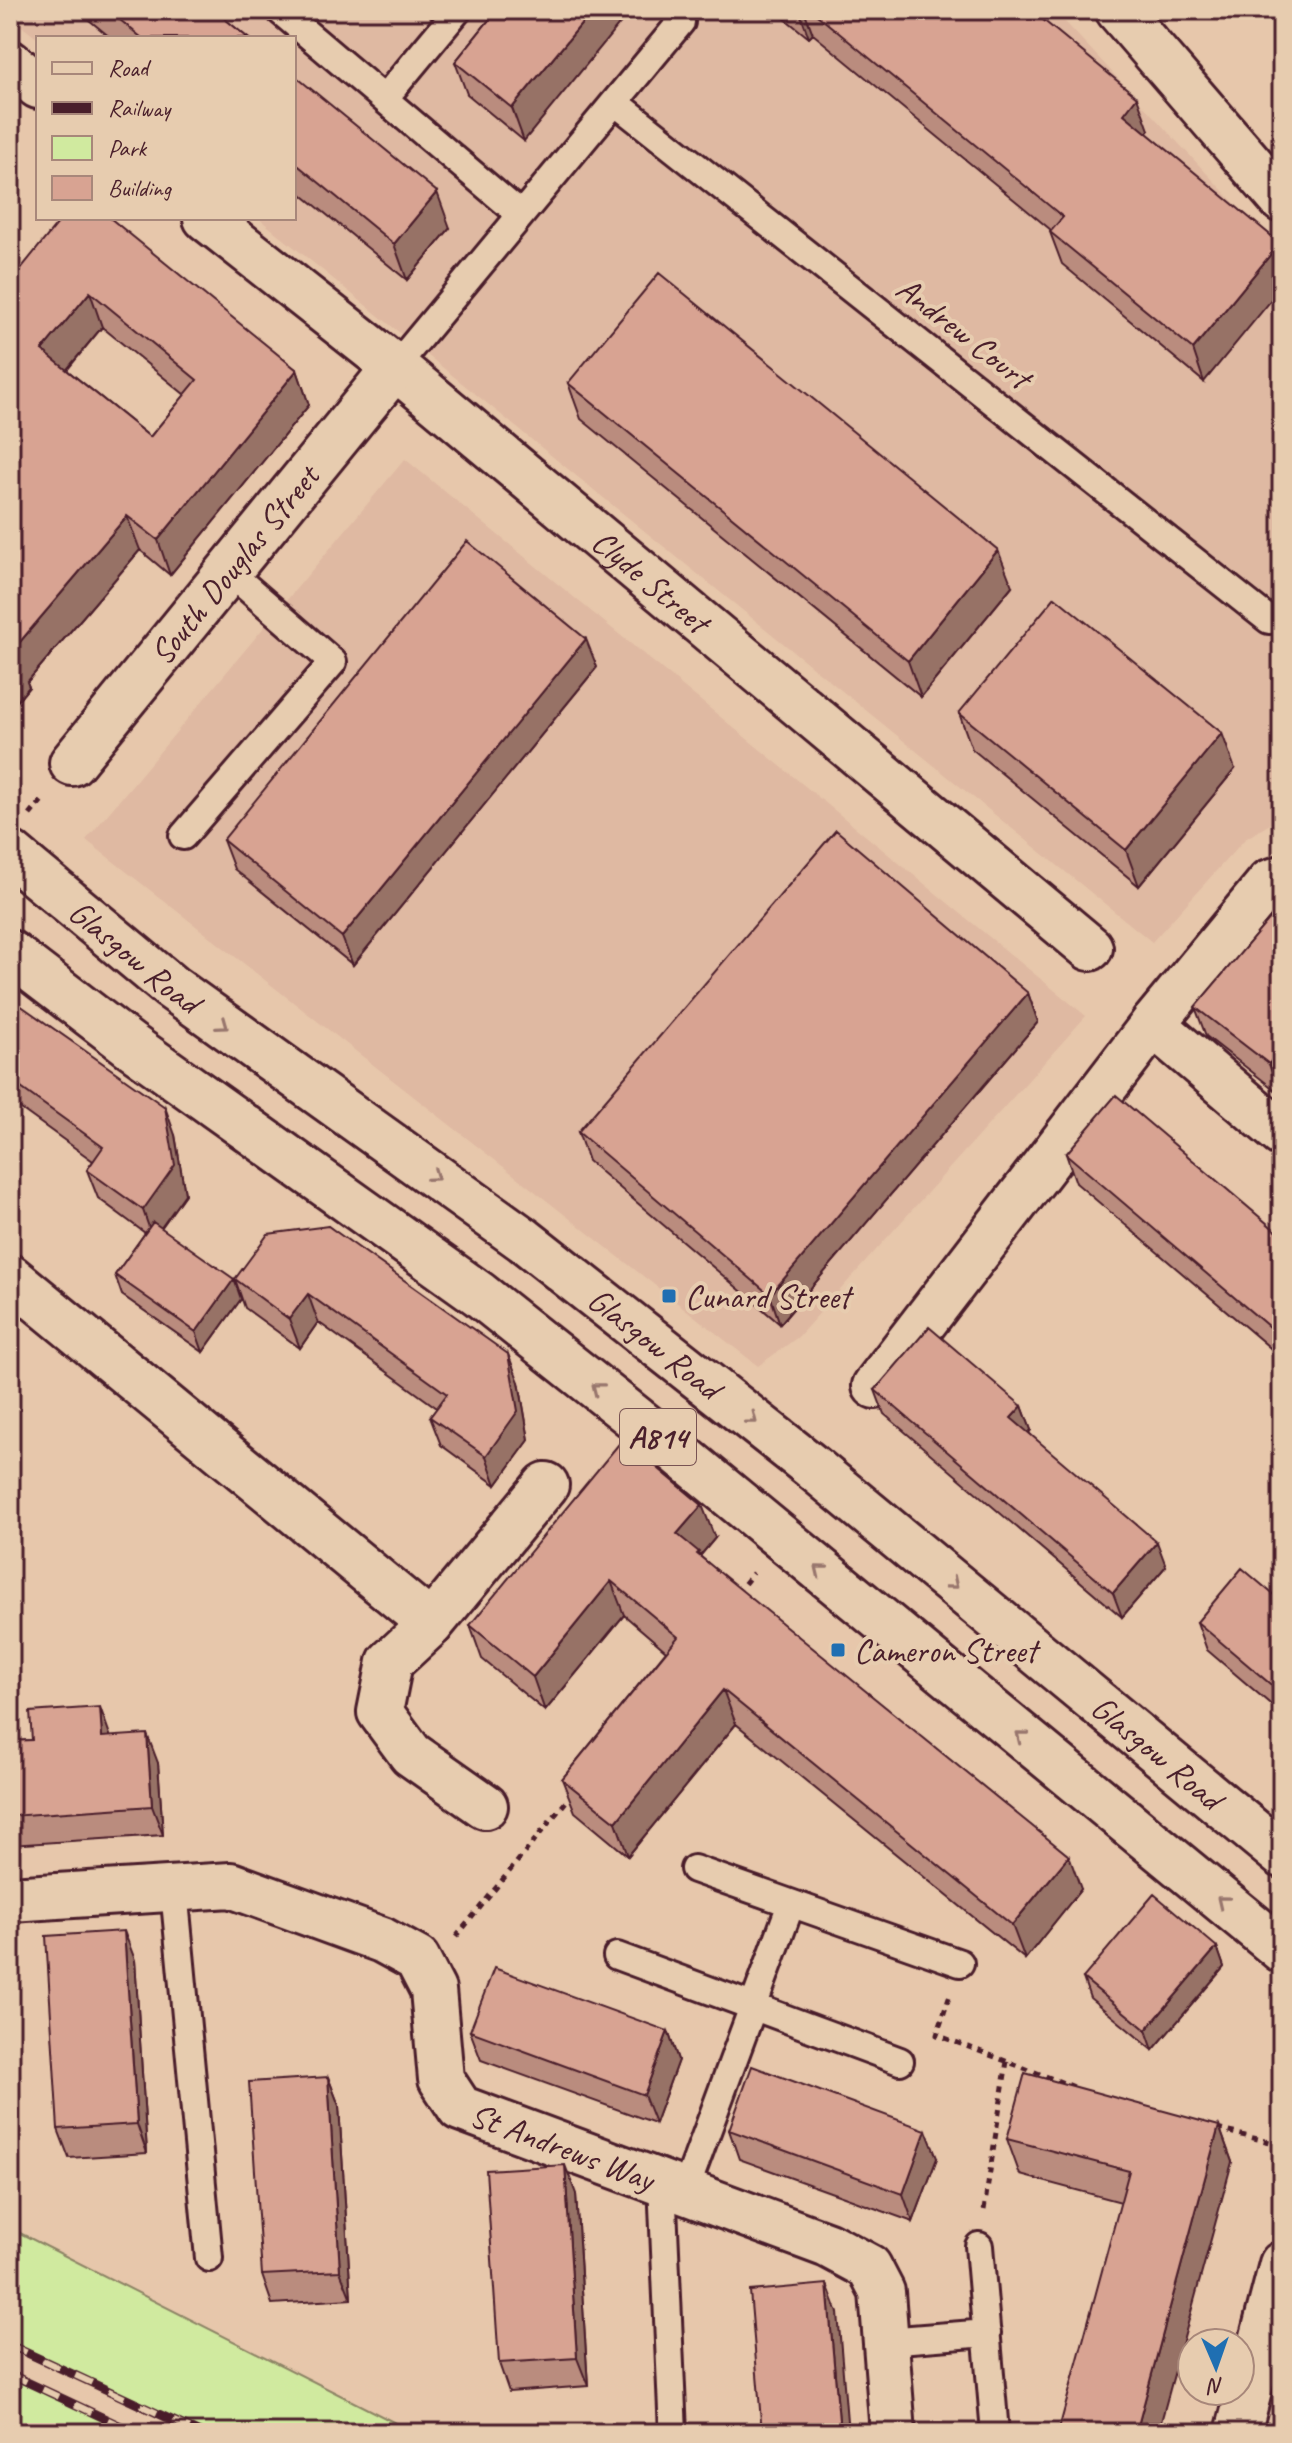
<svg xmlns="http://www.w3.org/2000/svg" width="1292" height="2443" viewBox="0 0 1292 2443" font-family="Caveat,sans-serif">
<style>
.built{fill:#dfb9a2}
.green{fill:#d0ea9f;stroke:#8d8465;stroke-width:2}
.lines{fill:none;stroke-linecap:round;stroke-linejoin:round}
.lane-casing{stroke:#4a1f2b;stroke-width:32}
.street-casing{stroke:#4a1f2b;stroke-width:50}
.primary-casing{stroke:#4a1f2b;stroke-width:50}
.path{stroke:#4a1f2b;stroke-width:5;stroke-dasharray:6 6;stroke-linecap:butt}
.lane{stroke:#e7ccaf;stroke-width:26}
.street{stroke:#e7ccaf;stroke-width:44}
.primary{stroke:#e7ccaf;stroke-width:44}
.rail-casing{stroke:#4a1f2b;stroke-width:9}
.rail{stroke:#e7ccaf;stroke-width:6;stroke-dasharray:18;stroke-linecap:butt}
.wall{fill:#ba8c7e;stroke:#4a1f2b;stroke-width:2;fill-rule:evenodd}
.shaded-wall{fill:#977266;stroke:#4a1f2b;stroke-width:2}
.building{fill:#d8a392;stroke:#4a1f2b;stroke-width:2;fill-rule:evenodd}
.oneway{stroke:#98766d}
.poi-dot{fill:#1f6fb2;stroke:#e7ccaf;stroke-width:3}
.labels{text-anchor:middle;stroke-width:8;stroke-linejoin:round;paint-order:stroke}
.shield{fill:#e7ccaf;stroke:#795353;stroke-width:2}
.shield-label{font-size:32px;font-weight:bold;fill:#4a1f2b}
.street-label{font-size:34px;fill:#4a1f2b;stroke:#e7ccaf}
.poi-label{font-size:34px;fill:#4a1f2b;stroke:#e7ccaf;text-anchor:start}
</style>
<rect width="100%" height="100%" fill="#e7c7ab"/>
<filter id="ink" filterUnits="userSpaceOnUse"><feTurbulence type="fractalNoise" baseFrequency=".0125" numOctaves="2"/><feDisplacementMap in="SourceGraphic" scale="16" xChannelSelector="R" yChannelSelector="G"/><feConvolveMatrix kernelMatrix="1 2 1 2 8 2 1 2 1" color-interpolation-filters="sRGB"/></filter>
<g filter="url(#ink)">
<path class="built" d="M10,10H1054L1282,254V817L1245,839L1152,942L258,218H294V38L38,39L10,17Z
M405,459L1086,1016L798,1337L758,1366L86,840Z"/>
<path class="green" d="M10,2228L415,2433H200L10,2345Z
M10,2374L136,2433H10Z"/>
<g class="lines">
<defs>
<path id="lane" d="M279,10L521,215
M384,99L458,10
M615,102L1269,620
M395,367L681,22
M183,836L333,662L228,571
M694,1869L960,1963
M174,1890L209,2258
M617,1956L900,2061
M662,2183L673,2433
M685,2191L791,1904
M979,2246L995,2433
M886,2341L987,2333"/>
<g id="street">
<path d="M1118,10L1282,200"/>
<path d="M10,63L38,86"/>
<path id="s1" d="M206,218L395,367L1090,948"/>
<path id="s2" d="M72,763L395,367"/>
<path d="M1153,1024L1282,1134"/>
<path d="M10,1277L431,1624"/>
<path d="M875,1386L1153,1024L1270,882L1282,878"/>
<path d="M485,1806L411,1754L380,1712L390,1662L431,1624L546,1485"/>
<path id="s3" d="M10,1899L231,1885L382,1940L417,1959L433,1990L441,2079L460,2108L828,2245L869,2267L882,2292L893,2433"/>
<path d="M1238,2433L1282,2264"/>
</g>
<g id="primary">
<path id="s4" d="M10,853L171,987L524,1240L811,1466L1282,1855"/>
<path d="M10,953L130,1045L479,1294L664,1441L1282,1950"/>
</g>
</defs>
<use href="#lane" class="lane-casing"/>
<use href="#street" class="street-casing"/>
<use href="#primary" class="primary-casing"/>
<path class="path" d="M30,815L44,798
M737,1593L753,1573
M456,1937L573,1793
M949,1997L937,2035L1077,2088
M1217,2129L1282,2145
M984,2210L1007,2061"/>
<use href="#lane" class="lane"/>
<use href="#street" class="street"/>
<use href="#primary" class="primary"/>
<defs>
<path id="rail" d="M10,2345L200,2433
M10,2374L136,2433"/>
</defs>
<use href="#rail" class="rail-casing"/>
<use href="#rail" class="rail"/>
</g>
<path class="wall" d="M77,10H214L248,38H111Z
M497,10L524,141L467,94L455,62Z
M774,10H1031L1149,130L1146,133L1204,382L1062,264L1050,232L1051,230L813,34L809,38Z
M294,75L450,228L407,280L294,188Z
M62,218L297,370L309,405L170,575L140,550L27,682L29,687L10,710ZM102,327L185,395L150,437L67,370Z
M568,383L1012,586L921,697L581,419Z
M597,667L353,965L234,869L223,840Z
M959,713L1235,769L1139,886L972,749Z
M1282,904L1279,1093L1206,1036L1195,1007Z
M1028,993L1038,1022L780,1324L588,1161L578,1132Z
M10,998L175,1135L185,1194L161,1228L241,1299L203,1352L122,1295L115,1275L145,1233L98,1198L87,1170L93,1161L10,1101Z
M1066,1154L1282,1236V1358L1076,1183Z
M328,1226L519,1382L529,1440L496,1485L441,1445L430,1417L437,1408L318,1322L300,1348L245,1308L235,1279Z
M875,1390L1022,1406L1031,1430L1029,1433L1166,1566L1122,1617L884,1414Z
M715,1538L700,1556L1081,1889L1025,1959L736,1724L628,1856L575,1812L562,1779L666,1651L624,1615L545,1711L482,1659L470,1625Z
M1282,1602V1714L1207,1650L1197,1622Z
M110,1737L158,1763L163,1835L10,1845V1741Z
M1217,1947L1224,1967L1153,2050L1090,1998L1083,1978Z
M135,1960L147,2153L69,2158L58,2129Z
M470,2031H668L678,2060L655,2123L481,2060Z
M328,2077L339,2106L351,2299L272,2304L262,2275Z
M1219,2126L1232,2162L1121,2202L1020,2175L1007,2139Z
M729,2130L937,2158L913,2222L739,2159Z
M576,2194L588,2386L509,2392L499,2363Z"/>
<path class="shaded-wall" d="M593,10H631L524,141L512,108Z
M799,10H804L813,34L809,38Z
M1137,97L1149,130L1135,147L1124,114Z
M437,192L450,228L407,280L394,244Z
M1280,243L1282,248V287L1204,382L1193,349Z
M90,292L102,327L55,384L42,350Z
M297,370L309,405L170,575L158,540Z
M127,516L140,550L27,682L29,687L10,710V660L13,650Z
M998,550L1012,586L921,697L908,661Z
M586,639L597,667L353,965L342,937Z
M1222,733L1235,769L1139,886L1126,850Z
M1028,993L1038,1022L780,1324L770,1295Z
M1282,1046V1089L1279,1093L1269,1064Z
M165,1107L175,1135L185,1194L153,1239L143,1210Z
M234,1279L241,1299L203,1352L196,1332Z
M308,1294L318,1322L300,1348L289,1319Z
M508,1354L519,1382L529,1440L496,1485L486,1456Z
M1022,1406L1031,1430L1020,1443L1011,1418Z
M702,1505L715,1538L700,1556L677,1534Z
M1157,1542L1166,1566L1122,1617L1113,1593Z
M611,1581L624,1615L545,1711L533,1677Z
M723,1690L736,1724L628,1856L616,1822Z
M100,1707L110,1735L112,1766L102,1737Z
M147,1734L158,1763L163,1835L152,1806Z
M1069,1856L1081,1889L1025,1959L1012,1925Z
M124,1931L135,1960L147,2153L137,2124Z
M1217,1947L1224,1967L1153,2050L1146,2030Z
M668,2031L678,2060L655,2123L644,2095Z
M328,2077L339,2106L351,2299L340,2271Z
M1219,2126L1232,2162L1158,2433H1136Z
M926,2130L937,2158L913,2222L903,2194Z
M565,2165L576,2194L588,2386L577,2358Z
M827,2284L838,2313L848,2433H840V2432Z"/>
<path class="building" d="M108,10H214L248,38H142Z
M497,10H593L512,108L455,62Z
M811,10H1031L1137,97L1124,114L1280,243L1193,349L1050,232L1063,217Z
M294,75L437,192L394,244L294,162Z
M62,218H110L297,370L158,540L127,516L13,650L16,653L10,660V282ZM90,292L197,380L150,437L42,350Z
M659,273L998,550L908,661L568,383Z
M467,541L586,639L342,937L223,840Z
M1055,597L1222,733L1126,850L959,713Z
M836,830L1028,993L770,1295L578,1132Z
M1282,904V1046L1269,1064L1195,1007Z
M10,998L165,1107L175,1165L143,1210L87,1170L103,1147L10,1080Z
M1116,1095L1282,1236V1338L1066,1154Z
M153,1222L234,1279L196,1332L115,1275Z
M328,1226L508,1354L518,1411L486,1456L430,1417L447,1394L308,1294L289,1319L235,1279L268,1234Z
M929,1327L1022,1406L1011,1418L1157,1542L1113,1593L875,1390Z
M623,1439L702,1505L677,1534L699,1552L697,1554L1069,1856L1012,1925L723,1690L616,1822L562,1779L678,1637L611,1581L533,1677L470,1625Z
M1242,1568L1282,1602V1694L1197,1622Z
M100,1707L102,1737L147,1734L152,1806L10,1816V1741L32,1740L30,1712Z
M1154,1894L1217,1947L1146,2030L1083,1978Z
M124,1931L137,2124L58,2129L46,1936Z
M494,1968L668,2031L644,2095L470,2031Z
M752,2066L926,2130L903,2194L729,2130Z
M1025,2073L1219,2126L1136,2433H1058L1129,2171L1007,2139Z
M328,2077L340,2271L262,2275L249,2082Z
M565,2165L577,2358L499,2363L486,2170Z
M827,2284L840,2432L823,2433H762L750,2291Z"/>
<defs><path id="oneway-chevron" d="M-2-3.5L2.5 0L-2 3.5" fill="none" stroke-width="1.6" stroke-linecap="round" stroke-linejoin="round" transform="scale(2)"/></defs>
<g class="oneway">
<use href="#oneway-chevron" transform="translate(223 1025) rotate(36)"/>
<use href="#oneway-chevron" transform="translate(434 1176) rotate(35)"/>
<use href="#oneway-chevron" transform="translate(597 1388) rotate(-142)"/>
<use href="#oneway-chevron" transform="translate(752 1419) rotate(38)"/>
<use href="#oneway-chevron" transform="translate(820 1570) rotate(-141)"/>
<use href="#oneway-chevron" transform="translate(953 1584) rotate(40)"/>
<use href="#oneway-chevron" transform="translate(1021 1736) rotate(-141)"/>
<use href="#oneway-chevron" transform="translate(1222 1901) rotate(-141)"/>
</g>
</g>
<g class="poi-dot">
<rect x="661" y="1288" width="16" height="16" rx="4"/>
<rect x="830" y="1642" width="16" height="16" rx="4"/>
</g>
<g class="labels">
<rect class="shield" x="620" y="1409" width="76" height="56" rx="6"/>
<g class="shield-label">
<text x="658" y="1448">A814</text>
</g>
<g class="street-label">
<text transform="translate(964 332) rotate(38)" y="12">Andrew Court</text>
<text dy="12" stroke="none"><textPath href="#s2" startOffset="256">South Douglas Street</textPath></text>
<text dy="12" stroke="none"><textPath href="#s1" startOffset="574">Clyde Street</textPath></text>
<text dy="12" stroke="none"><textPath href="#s4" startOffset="162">Glasgow Road</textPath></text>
<text dy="12" stroke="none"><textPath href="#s4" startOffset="810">Glasgow Road</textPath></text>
<text dy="12" stroke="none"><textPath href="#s4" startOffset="1458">Glasgow Road</textPath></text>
<text dy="12" stroke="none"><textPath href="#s3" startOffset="690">St Andrews Way</textPath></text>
</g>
<g class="poi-label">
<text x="685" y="1308">Cunard Street</text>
<text x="854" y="1662">Cameron Street</text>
</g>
</g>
<rect width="1292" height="2443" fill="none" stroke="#e7ccaf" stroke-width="40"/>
<rect x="20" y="20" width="1252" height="2403" fill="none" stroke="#4a1f2b" stroke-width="3" filter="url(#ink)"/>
<rect x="36" y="36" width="260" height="184" fill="#e7ccaf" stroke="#a8877a" stroke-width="2"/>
<rect x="52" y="62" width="40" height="12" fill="#e7ccaf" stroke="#a8877a" stroke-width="2"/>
<text x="108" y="76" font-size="24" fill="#4a1f2b">Road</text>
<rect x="52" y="102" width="40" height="12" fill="#4a1f2b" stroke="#a8877a" stroke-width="2"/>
<text x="108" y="116" font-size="24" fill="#4a1f2b">Railway</text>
<rect x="52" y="136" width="40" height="24" fill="#d0ea9f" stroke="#a8877a" stroke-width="2"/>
<text x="108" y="156" font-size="24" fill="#4a1f2b">Park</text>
<rect x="52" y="176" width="40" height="24" fill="#d8a392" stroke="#a8877a" stroke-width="2"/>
<text x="108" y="196" font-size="24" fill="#4a1f2b">Building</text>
<g transform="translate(1216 2367) rotate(178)"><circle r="38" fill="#e7ccaf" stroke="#a8877a" stroke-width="2"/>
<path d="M0-6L14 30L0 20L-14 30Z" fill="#1f6fb2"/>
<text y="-12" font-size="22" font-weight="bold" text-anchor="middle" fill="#4a1f2b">N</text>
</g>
</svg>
